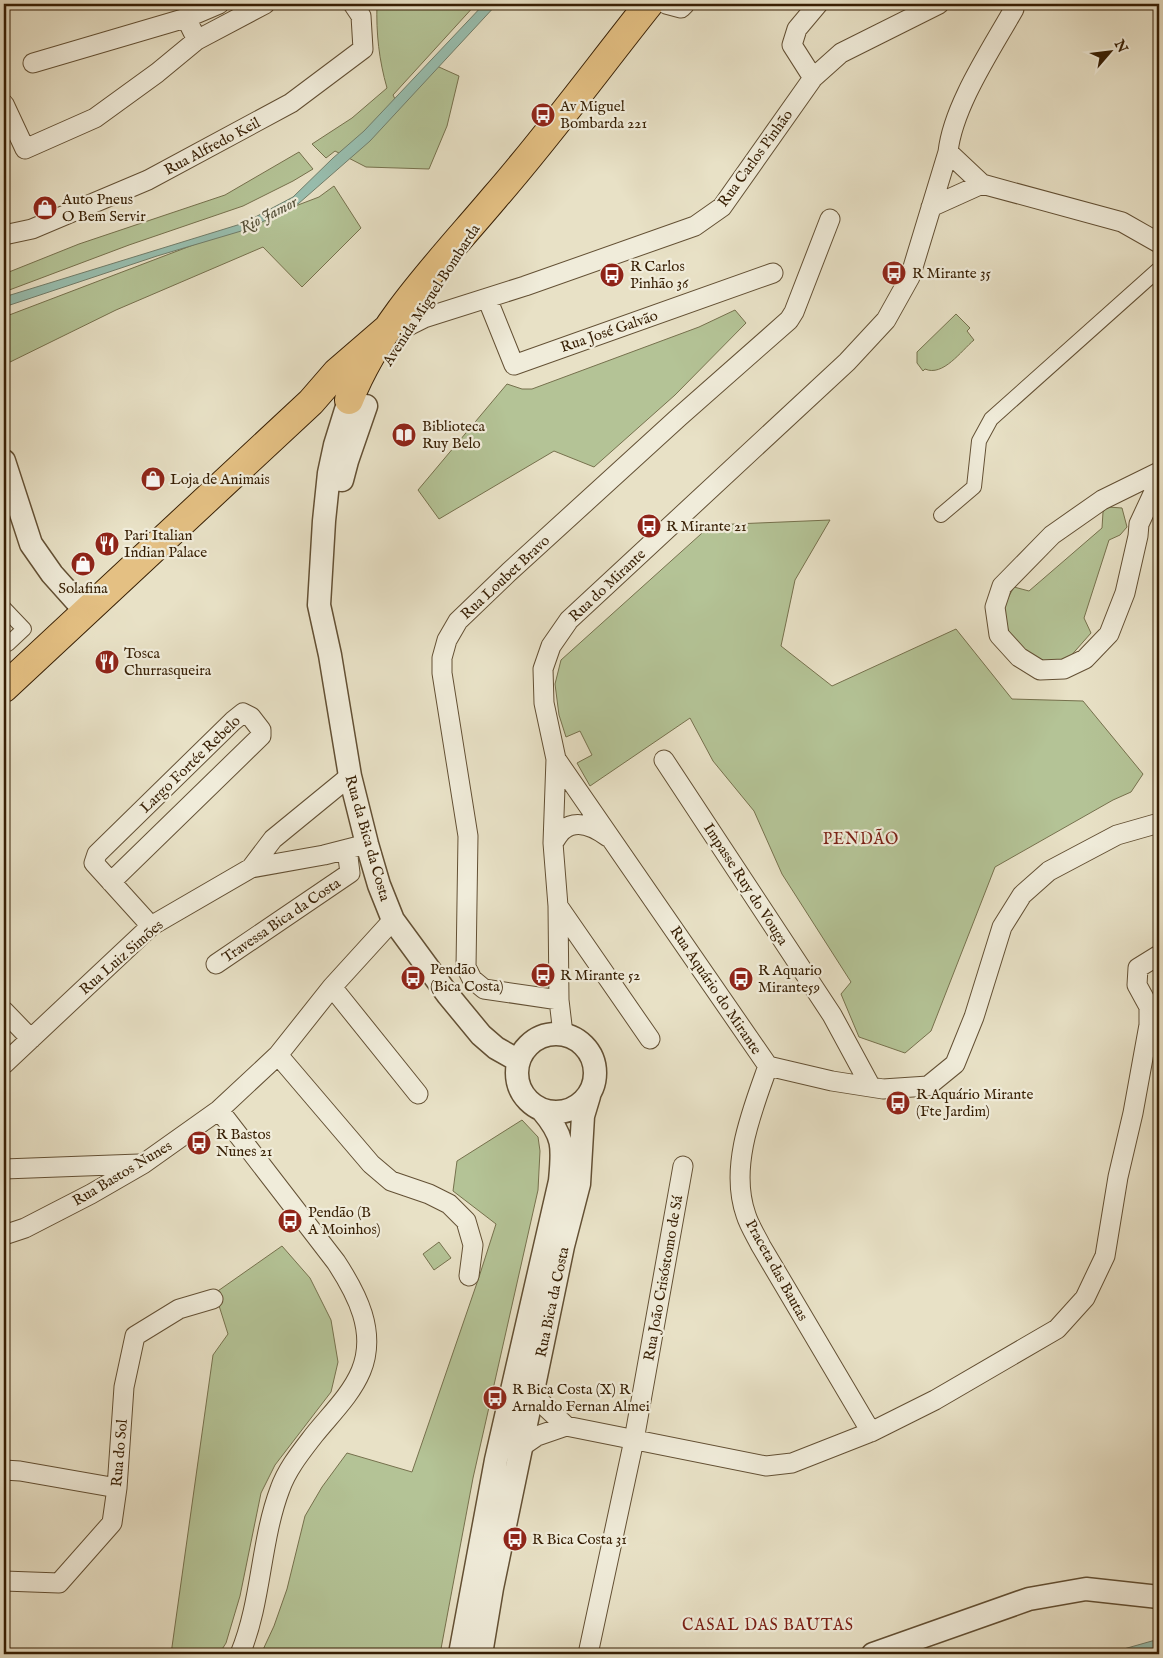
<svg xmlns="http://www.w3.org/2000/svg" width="1163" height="1658" viewBox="0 0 1163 1658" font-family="'IM FELL English',serif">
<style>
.green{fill:#b4c396;stroke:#76714d}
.water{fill:#98beaf;stroke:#717e6b}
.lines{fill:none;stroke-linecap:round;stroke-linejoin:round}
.pedestrian-casing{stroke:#635034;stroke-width:16}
.minor-casing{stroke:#635034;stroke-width:21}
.tertiary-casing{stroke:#635034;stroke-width:25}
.primary-casing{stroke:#371f04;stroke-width:30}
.pedestrian{stroke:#f0ecda;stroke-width:14}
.minor{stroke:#f0ecda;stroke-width:19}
.tertiary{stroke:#f0ecda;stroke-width:22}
.primary{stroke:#e4c083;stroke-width:28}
.labels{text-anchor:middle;stroke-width:4.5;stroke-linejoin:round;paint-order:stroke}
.poi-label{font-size:15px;fill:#371f04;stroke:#f0ecda;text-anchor:start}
.street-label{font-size:15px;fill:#371f04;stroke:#f0ecda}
.water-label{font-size:16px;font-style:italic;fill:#544f37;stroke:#f0ecda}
.neighbourhood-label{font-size:16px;letter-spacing:1px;fill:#7a1f14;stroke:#f0ecda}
</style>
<rect width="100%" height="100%" fill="#e8e1c6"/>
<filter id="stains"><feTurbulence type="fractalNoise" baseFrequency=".004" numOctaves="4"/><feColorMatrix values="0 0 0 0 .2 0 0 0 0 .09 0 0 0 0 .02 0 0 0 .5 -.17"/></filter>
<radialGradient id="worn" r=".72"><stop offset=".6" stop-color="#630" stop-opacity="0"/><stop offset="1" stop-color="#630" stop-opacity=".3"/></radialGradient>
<path class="green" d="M377,4H476L393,95L395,99L430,63L459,76L447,126L429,169L366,167L335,151L326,158L312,144L352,118L387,88C379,60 376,33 377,4Z
M299,152L313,169L293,181L243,206L129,245L4,292V274L79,244L225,195Z
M334,186L361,228L302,287L263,247L116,310L4,365V317L319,197Z
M735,310L746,323L675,395L594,467L554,451L439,519L418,490L507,384L522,389H532L699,327Z
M956,314L970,328L967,331L974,340C961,351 943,377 925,369L923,371L917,363V352Z
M1108,507L1122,508L1127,527L1120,535L1109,540L1084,618L1091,633L1068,659L1037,664C1023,649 1001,631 1004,608C1005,602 1011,593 1014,587L1029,591L1102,528L1103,512Z
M830,520L795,580L781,646L832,686L956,629L1012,699L1083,701L1143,774L1131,792L1113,800L995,867L931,1031L905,1053L859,1037L841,994L851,982L782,874L754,811L713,761L690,718L590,786L577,763L592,755L580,731L566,737L559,715L555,684L561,660L711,525Z
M522,1120L538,1137L540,1151L538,1190L473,1478L440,1654H261L274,1626L287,1589L305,1516L322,1487L347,1453L412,1472L479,1277L496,1224L453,1191L457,1161Z
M439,1242L451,1258L434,1270L423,1254Z
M282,1246L310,1278L331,1320L338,1362L331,1392L275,1465L261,1493L240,1596L226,1643L219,1654H171L213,1355L228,1334L215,1293Z"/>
<path class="water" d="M484,4H497L370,141L298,204L248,229L157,256L4,307V297L244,223L293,197L333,158L364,131Z
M1159,1639V1648L1135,1654H1106Z"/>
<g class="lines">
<defs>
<path id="pedestrian" d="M941,515L974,487L979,441L991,419L1159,269
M4,608L24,629L8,644"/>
<path id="minor" d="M666,4L681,8L685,4
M186,18L219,4
M33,63L186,18L197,40
M813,78L792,45L797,29L818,4
M4,104L25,149L95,118L157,73L197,40L265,4
M948,152L982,184L1122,222L1159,243
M931,207L982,184
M4,235L32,229L148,180L291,103L363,49L361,16L353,4
M487,298L514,365L773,273
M408,326L424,318L525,286L695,226L722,207L813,78L841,53L939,4
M1159,472L1102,500L1052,535L1002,586L995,607L999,635L1019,657L1040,670L1064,669L1085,659L1109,634L1125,593L1138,536L1139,524L1159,481
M556,759L768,1066L832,1081L883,1089L928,1086L955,1064L974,1017L1002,927L1022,895L1049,871L1117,835L1159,823
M664,760L832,1015L871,1087
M553,843C556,839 559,833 563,830C577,818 596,828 608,837
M251,868L273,839L350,776
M111,882L261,736V730L251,717L243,713L233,721L97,854L94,863L151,926
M558,906L650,1039
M216,964L350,873L347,849
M332,987L418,1094
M559,1000L484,989L472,979L466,967L468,836L442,673V658L447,640L458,621L509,572L679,417L789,320L794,312L830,219
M4,1011L31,1039
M563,1034L559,1000L558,906L553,843L556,759L544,703L543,669L551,646L569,620L847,362L886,320L910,277L948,152C953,106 991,50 1014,9V4
M278,1055L371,1164L391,1181L429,1194L449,1204L466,1221L473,1245L469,1276
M4,1064L151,926L251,868L324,855L367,844
M768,1066C752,1111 729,1167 746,1215C749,1225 756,1236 761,1246L871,1432
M219,1110L336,1262C357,1294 377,1332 361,1371C351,1395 330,1415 314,1435C301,1452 287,1469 280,1489C260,1542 262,1601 240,1654
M4,1169L139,1164
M4,1235L25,1228L91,1194L143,1164L219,1110L278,1055L332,987L393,920
M532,1394L566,1426
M521,1447L537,1436L566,1426L766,1466L792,1463L871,1432L935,1400L1057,1329L1085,1298L1105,1256L1118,1177L1133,1113L1149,1025V1007L1137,985L1138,968L1159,955
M4,1470L20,1471L117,1488
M4,1581L59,1583L112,1523L117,1488L124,1387L135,1336L179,1309L213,1299
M588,1654L634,1440L683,1166"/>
<path id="tertiary" d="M349,400L335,445L329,473L324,521L319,605L330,655L350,776L367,844L379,885L393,920L448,995L481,1035L496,1048L519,1061
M4,461L31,544L52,574L86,612
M342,480L347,461L366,406
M517 1073a39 39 0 1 1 78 0a39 39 0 1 1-78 0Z
M460,1654L496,1460L560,1181C563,1148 565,1137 542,1110
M481,1654L492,1588L563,1246L579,1184L583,1116L589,1096
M873,1654L1029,1599L1086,1589L1159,1597"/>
<path id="primary" d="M349,400C380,322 442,260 495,197C549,135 598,68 649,4
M4,688L311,402L337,372L388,328"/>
</defs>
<use href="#pedestrian" class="pedestrian-casing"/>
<use href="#minor" class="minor-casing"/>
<use href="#tertiary" class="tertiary-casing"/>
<use href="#primary" class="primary-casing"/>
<use href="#pedestrian" class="pedestrian"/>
<use href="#minor" class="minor"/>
<use href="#tertiary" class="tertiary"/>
<use href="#primary" class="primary"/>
</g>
<defs>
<symbol id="bus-disc" viewBox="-11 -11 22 22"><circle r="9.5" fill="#8f2418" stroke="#f0ecda"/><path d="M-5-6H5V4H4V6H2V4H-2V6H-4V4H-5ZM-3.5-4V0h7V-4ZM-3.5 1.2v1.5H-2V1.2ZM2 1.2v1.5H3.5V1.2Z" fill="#fff"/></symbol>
<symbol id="shop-disc" viewBox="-11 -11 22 22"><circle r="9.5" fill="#8f2418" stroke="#f0ecda"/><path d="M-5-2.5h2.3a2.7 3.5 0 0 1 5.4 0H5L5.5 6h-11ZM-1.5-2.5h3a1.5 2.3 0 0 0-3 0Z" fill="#fff"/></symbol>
<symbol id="library-disc" viewBox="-11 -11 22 22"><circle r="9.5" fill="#8f2418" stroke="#f0ecda"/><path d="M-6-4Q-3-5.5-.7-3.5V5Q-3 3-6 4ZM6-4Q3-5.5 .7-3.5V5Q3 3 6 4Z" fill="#fff"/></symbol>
<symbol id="restaurant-disc" viewBox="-11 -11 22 22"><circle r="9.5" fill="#8f2418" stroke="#f0ecda"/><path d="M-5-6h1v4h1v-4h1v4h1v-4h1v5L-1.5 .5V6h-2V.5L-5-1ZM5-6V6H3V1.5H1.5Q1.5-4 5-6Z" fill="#fff"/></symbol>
</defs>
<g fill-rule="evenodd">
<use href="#bus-disc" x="529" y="101" width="28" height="28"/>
<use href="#shop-disc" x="31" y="194" width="28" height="28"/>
<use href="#bus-disc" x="880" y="259" width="28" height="28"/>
<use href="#bus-disc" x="598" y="261" width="28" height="28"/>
<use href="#library-disc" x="390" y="421" width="28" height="28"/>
<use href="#shop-disc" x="139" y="465" width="28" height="28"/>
<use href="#bus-disc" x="635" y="512" width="28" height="28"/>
<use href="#restaurant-disc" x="93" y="530" width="28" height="28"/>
<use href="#shop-disc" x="69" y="550" width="28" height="28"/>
<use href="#restaurant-disc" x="93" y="648" width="28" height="28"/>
<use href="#bus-disc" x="529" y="961" width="28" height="28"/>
<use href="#bus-disc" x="399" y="964" width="28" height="28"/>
<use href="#bus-disc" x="727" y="965" width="28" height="28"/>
<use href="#bus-disc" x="884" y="1089" width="28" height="28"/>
<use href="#bus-disc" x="185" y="1129" width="28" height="28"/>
<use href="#bus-disc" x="276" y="1207" width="28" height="28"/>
<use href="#bus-disc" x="481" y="1384" width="28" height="28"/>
<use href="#bus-disc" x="501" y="1525" width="28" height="28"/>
</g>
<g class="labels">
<g class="poi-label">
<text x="560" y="111">Av Miguel<tspan x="560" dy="17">Bombarda 221</tspan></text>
<text x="62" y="204">Auto Pneus<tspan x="62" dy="17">O Bem Servir</tspan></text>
<text x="630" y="271">R Carlos<tspan x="630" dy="17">Pinhão 36</tspan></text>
<text x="912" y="278">R Mirante 35</text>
<text x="422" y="431">Biblioteca<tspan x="422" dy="17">Ruy Belo</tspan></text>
<text x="170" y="484">Loja de Animais</text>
<text x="666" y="531">R Mirante 21</text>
<text x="124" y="540">Pari Italian<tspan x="124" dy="17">Indian Palace</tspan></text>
<text x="83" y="593" text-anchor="middle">Solafina</text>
<text x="124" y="658">Tosca<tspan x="124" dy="17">Churrasqueira</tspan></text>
<text x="430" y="974">Pendão<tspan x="430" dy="17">(Bica Costa)</tspan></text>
<text x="758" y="975">R Aquario<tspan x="758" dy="17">Mirante59</tspan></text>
<text x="560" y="980">R Mirante 52</text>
<text x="916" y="1099">R Aquário Mirante<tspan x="916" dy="17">(Fte Jardim)</tspan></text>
<text x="216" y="1139">R Bastos<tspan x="216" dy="17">Nunes 21</tspan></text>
<text x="308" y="1217">Pendão (B<tspan x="308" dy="17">A Moinhos)</tspan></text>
<text x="512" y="1394">R Bica Costa (X) R<tspan x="512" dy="17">Arnaldo Fernan Almei</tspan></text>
<text x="532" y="1544">R Bica Costa 31</text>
</g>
<g class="street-label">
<text transform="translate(212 146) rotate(-28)" y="5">Rua Alfredo Keil</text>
<text transform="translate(755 158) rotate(-54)" y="5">Rua Carlos Pinhão</text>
<text transform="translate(431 295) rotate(-57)" y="5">Avenida Miguel Bombarda</text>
<text transform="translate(609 331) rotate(-19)" y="5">Rua José Galvão</text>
<text transform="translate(505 577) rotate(-43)" y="5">Rua Loubet Bravo</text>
<text transform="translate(607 585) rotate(-43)" y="5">Rua do Mirante</text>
<text transform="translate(190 764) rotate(-44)" y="5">Largo Fortée Rebelo</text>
<text transform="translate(368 838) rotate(74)" y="5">Rua da Bica da Costa</text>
<text transform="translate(746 884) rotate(57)" y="5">Impasse Ruy do Vouga</text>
<text transform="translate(281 920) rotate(-34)" y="5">Travessa Bica da Costa</text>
<text transform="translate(121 957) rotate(-41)" y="5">Rua Luiz Simões</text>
<text transform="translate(716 990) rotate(56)" y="5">Rua Aquário do Mirante</text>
<text transform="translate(122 1173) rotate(-31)" y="5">Rua Bastos Nunes</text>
<text transform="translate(777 1270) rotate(61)" y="5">Praceta das Bautas</text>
<text transform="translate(663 1278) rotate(-80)" y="5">Rua João Crisóstomo de Sá</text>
<text transform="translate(552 1302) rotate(-78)" y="5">Rua Bica da Costa</text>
<text transform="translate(119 1453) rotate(-85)" y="5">Rua do Sol</text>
</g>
<g class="water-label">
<text transform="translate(268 214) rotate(-27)" y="6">Rio Jamor</text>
</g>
<g class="neighbourhood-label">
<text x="861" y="844">PENDÃO</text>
<text x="768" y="1630">CASAL DAS BAUTAS</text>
</g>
</g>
<rect width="1163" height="1658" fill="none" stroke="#e8e1c6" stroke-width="20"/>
<rect x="5" y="5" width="1153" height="1648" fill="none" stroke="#371f04" stroke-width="2.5"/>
<rect x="10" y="10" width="1143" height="1638" fill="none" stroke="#371f04"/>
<g transform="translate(1110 52) rotate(62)" stroke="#f0ecda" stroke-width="4" paint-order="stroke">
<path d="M0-4L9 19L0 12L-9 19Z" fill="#371f04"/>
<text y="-8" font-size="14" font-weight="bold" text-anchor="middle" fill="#371f04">N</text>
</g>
<rect width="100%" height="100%" filter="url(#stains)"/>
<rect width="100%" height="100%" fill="url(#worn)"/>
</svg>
